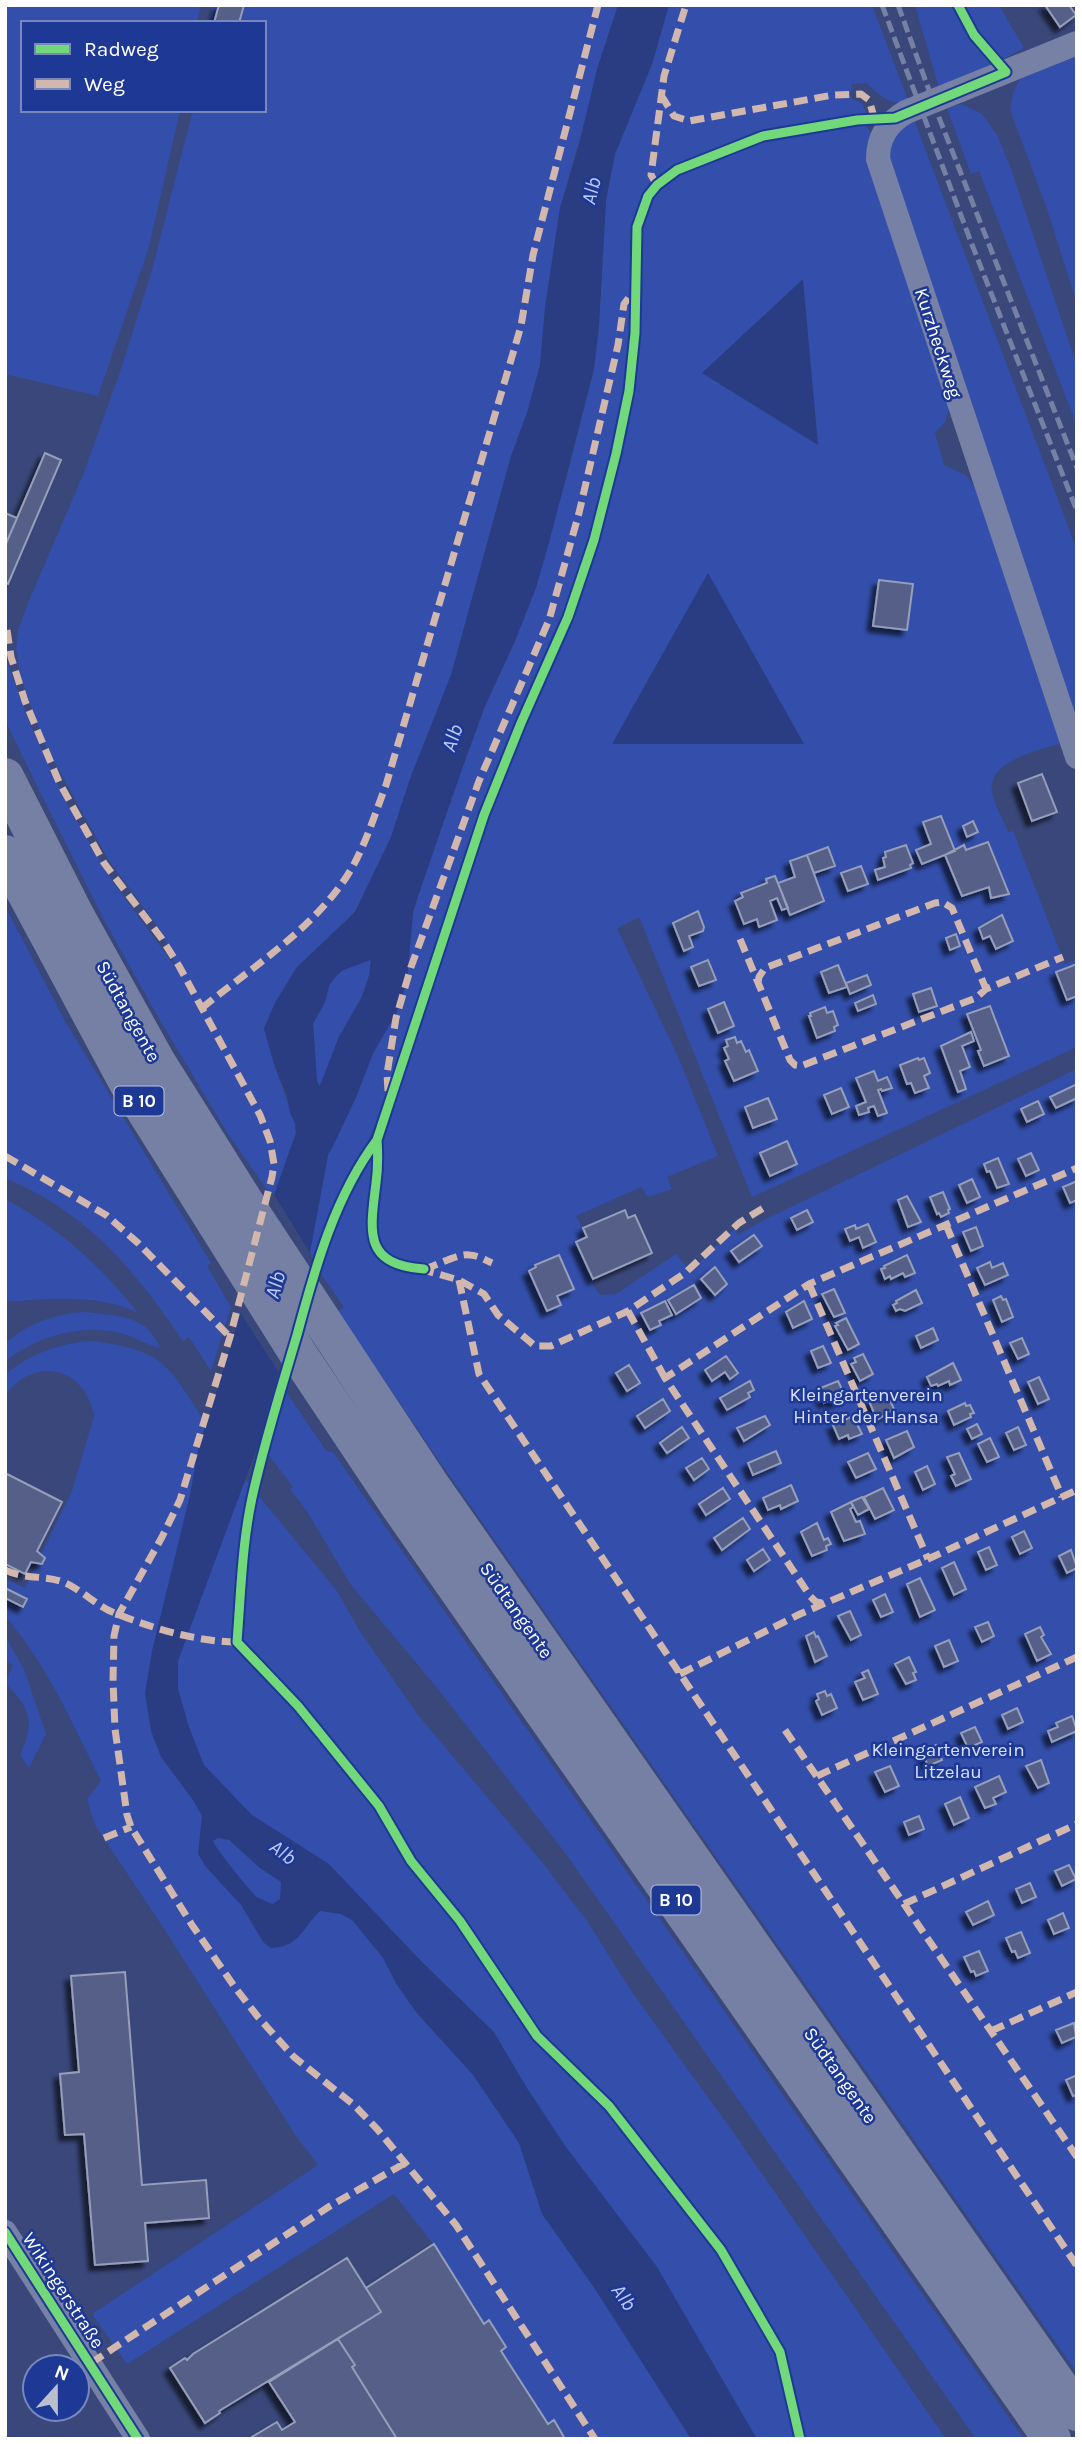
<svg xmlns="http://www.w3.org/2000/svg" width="1082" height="2444" viewBox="0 0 1082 2444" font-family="Karla,sans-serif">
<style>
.green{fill:#334fab}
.water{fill:#2a3d82;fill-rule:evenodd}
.pier{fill:#39477a}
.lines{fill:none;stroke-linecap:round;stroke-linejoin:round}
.river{stroke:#2a3d82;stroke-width:38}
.building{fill:#545f88;stroke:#969eba;stroke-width:2;filter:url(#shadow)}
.street{stroke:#7781a5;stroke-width:24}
.highway{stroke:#7680a4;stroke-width:38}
.rail{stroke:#7680a4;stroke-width:5;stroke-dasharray:12 5;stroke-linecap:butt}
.quiet{stroke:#d1b7ad;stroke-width:7;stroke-dasharray:14 7;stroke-linecap:butt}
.cycleway-casing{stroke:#1e3895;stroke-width:13}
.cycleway{stroke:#71d979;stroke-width:9}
.labels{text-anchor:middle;stroke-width:5;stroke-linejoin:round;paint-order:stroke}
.shield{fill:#1e3895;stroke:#bcc3df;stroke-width:2}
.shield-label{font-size:18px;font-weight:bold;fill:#fff}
.street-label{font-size:19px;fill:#fff;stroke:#1e3895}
.park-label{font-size:19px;fill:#d8e0fa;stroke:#1e3895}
.water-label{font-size:21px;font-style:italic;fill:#becbf5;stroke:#1e3895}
</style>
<defs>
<filter id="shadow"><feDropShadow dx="-5.5" dy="5.5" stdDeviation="2" flood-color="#0009"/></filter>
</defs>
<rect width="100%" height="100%" fill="#39477a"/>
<path class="green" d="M5,5H201L197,23H23V110H180L149,247L98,396L5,374Z
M212,5H618L560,208L545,308L540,365L527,413L511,456L451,675L410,779L391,837L355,912L297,968L275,1003L264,1028L275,1067L295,1123L296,1133L273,1198L228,1134L161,1022L105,922L36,784L5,720V656L30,724L68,806L111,879L177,969L161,931L108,859L45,745L20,675L16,649L18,631L28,603L83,475L121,369L152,270L193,110H264V23H209Z
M669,5H872L909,103C891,105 879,96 867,83L852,84L850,95L852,99L862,103L866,113L863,115L776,131L716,150L666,172L647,191L639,206L633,228V329L627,387L608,473L576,587L479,821L389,1093L314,1264L309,1258L330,1108L317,1081L313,1024L325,1002L329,986L336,976L343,970L373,959L384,958L389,965L411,921L426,868L485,706L515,641L565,483L594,369L599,325L606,200L615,154L652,64Z
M915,5H953L969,35L990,59L991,66L939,88Z
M961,5H999L1024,48L1005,58L998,57L982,39Z
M1077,57V303L1046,206L1010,110L1013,93L1019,80L1027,75Z
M962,104L982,114L997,135L1011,169L1077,366V426L979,171L971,174L947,108Z
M913,117L1077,550V722L887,149L890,136Z
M851,124C860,124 867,124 871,133L950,406L945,422L935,433L944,465L966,475L975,487L1062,743C1041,749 987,761 992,791C994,805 1003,819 1008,832L1013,831L1065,964L1077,959V1047L752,1197L639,917L617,928L680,1061L718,1156L667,1177L672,1189L648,1197L641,1187L576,1216L587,1237L576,1242L593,1279V1285L600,1295L616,1294L676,1254L690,1271L734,1229L738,1235L762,1221L1077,1069V2373L433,1452L338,1311L344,1307L317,1268L361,1169L371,1154L379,1152L389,1125L396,1089L444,941L488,813L534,703L563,641L595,552L634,388L639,327L638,255L640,226L647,205L654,193L672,178L744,145L780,136Z
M5,906L65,1021L211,1263L207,1266L231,1307L211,1371L189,1337L183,1341C134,1269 88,1213 5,1178Z
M5,1199C59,1228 100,1265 138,1313C98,1293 48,1299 5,1302Z
M84,1312C104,1314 133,1315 148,1329C153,1334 157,1342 161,1348C148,1346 134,1336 120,1333C80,1324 36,1336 5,1362V1344C27,1323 55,1314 84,1312Z
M88,1341C111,1343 141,1347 160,1362C179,1377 192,1404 206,1423L195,1468L238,1496L245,1479L337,1591L359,1630L418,1715L542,1862L587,1921L632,1992L733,2132L946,2439H565L554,2421L548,2424L501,2351L506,2347L488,2321L484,2324L434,2245L394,2194L127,2364L92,2314L318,2165L296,2136L161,1924L95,1825L87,1799L101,1781C73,1725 47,1664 5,1616V1579L25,1588L72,1491L94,1416C85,1367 36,1355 5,1395V1375C29,1354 56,1345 88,1341Z
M284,1389L327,1452H333L1024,2439H976L566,1854L438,1689L351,1585L308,1513L290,1489L293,1487L268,1454Z
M5,1636L24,1669L46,1734L29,1768L20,1755C35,1722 31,1708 5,1683L13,1665L5,1661Z"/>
<path class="water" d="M618,5H669L652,64L615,154L606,200L599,325L594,369L550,539L536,588L515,641L485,706L463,766L394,966H389L383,958L373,959L343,970L336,976L329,986L325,1002L313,1024L317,1081L330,1108L332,1134L309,1258L260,1440L178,1661V1689L189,1727L204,1765L252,1815L329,1864L421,1961L494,2032L527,2088L566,2147L657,2267L757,2439H691L595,2289L542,2214L519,2143L473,2075L416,2012L397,1985L383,1958L353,1921L341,1914L320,1911C302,1928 300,1947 271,1948L263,1942L241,1905L206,1867L198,1854L202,1816L193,1800L161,1757L151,1731L145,1693L152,1651L190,1495L198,1450L247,1293L273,1198L296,1133L295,1123L290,1113L287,1096L275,1067L264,1029L275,1003L296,968L355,912L391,837L410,779L451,675L511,456L527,413L540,365L545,308L560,208L579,145L597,69ZM218,1838L229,1840L260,1868L281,1882L280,1899L273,1904C268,1902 262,1900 257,1897C251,1893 214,1846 213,1841Z
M803,279L818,445L702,373Z
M708,573L804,744H612Z"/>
<path class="pier" d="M272,1191L313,1258L281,1376L238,1309Z"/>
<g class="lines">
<path class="river" d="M315,1140L339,1089L356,1045L379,1005L388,979L394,914"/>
</g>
<path class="building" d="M219,5H244L239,23H214Z
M1045,5H1069L1076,15L1060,27Z
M45,453L61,460L8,584L5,583V546Z
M5,513L17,518L5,546Z
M879,580L913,584L907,630L873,626Z
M1042,774L1057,812L1032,821L1018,783Z
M941,816L955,851L922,864L916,850L931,844L923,822Z
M973,821L978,832L967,837L963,826Z
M988,842L1009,894L991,898L989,887L962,896L945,855L964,845L966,850Z
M906,845L913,863L910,865L911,868L878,880L875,870L885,867L883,858L886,857L885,852Z
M828,847L835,866L814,873L807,855Z
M807,855L824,901L790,915L778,883L795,877L790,861Z
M861,866L868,884L848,891L841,873Z
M775,876L788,908L782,910L777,898L770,901L777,920L759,927L757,919L744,924L735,901L743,897L741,893L767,883L766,879Z
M698,911L704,927L703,931L689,936L693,947L684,951L673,923Z
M1002,915L1013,941L996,949L990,936L983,939L979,928Z
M956,934L960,946L950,950L946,938Z
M708,960L716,980L699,986L691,967Z
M1077,964V996L1067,1000L1056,972Z
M838,965L847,987L829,993L821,972Z
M867,975L871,985L850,994L846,983Z
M931,988L937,1006L919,1012L913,994Z
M873,995L876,1004L858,1011L855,1003Z
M724,1002L734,1026L718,1033L708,1009Z
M990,1006L1009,1056L984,1066L978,1051L981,1050L967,1014Z
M825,1007L827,1013L833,1011L838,1025L834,1027L835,1031L817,1038L809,1016H811L810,1013Z
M971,1032L974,1041L962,1046L970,1067L960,1071L966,1089L958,1092L941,1046Z
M735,1037L737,1043L741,1041L746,1052L749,1050L758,1071L734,1081L725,1061L729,1059L724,1048L728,1046L726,1040Z
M918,1058L919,1060L924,1058L930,1073L924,1076L929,1088L915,1093L911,1083L907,1084L900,1065Z
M874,1071L878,1081L887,1077L892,1088L882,1091L881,1089L878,1090L887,1113L878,1116L874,1106L868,1108L869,1112L859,1115L856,1106L866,1102L856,1078Z
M1077,1084V1098L1056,1108L1050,1097Z
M841,1088L849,1107L832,1114L824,1095Z
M768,1098L777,1119L753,1128L745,1107Z
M1038,1101L1044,1114L1027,1122L1021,1109Z
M787,1141L797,1164L770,1176L760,1153Z
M1031,1153L1039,1170L1026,1176L1018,1159Z
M998,1158L1009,1184L997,1188L990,1171L987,1172L984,1164Z
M972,1179L980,1197L967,1203L959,1185Z
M1077,1181V1200L1070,1203L1063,1187Z
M943,1192L950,1209L948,1210L949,1213L941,1217L939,1213L937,1214L930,1197Z
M907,1196L921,1222L908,1227L898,1200Z
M625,1210L628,1218L635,1215L652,1253L593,1279L576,1242L587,1237L583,1228Z
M807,1210L813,1222L797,1230L791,1218Z
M868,1224L876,1242L863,1248L859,1237L850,1241L845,1229L855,1225L856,1229Z
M976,1227L983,1246L971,1251L963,1232Z
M754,1235L762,1246L739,1262L731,1251Z
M559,1255L574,1289L557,1296L561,1305L547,1311L529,1271L536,1267L535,1265Z
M907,1255L915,1273L905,1277L903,1273L891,1279L890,1276L885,1279L881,1269L885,1268L884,1266Z
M990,1262L992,1268L1003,1263L1008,1275L985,1285L977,1268Z
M715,1267L727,1284L715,1295L701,1279Z
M694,1285L701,1298L676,1314L668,1300Z
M834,1289L845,1313L834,1317L822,1294Z
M916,1290L922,1303L905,1311L900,1309L896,1311L893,1305L897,1303L896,1301Z
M1001,1296L1003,1300L1006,1299L1013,1317L1002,1322L993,1300Z
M665,1301L672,1315L659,1321L661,1325L650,1330L641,1313Z
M804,1301L812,1319L793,1328L786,1312Z
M846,1318L859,1344L848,1350L835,1326L838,1325L836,1323Z
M933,1328L938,1340L921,1348L916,1336Z
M1022,1338L1029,1354L1018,1359L1010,1343Z
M823,1346L831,1363L818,1368L811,1351Z
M863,1354L873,1374L860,1381L851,1364L856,1362L854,1358Z
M726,1356L738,1373L730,1379L725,1372L712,1381L705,1370Z
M953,1363L961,1380L950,1385L949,1381L938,1386L937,1384L931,1386L927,1377Z
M629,1365L640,1383L627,1391L616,1373Z
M1039,1377L1049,1399L1038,1404L1028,1382Z
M750,1381L754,1390L748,1393L750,1397L727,1410L720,1398Z
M838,1381L846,1398L833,1403L832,1399L824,1403L818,1389Z
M880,1396L882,1401L889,1398L894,1409L877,1420L869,1401Z
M663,1399L670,1411L645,1428L637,1416Z
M965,1403L966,1406L970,1405L974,1413L970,1414L971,1417L954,1425L948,1411Z
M765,1416L770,1425L744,1441L737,1428Z
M853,1416L862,1434L849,1439L848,1435L839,1439L833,1425Z
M977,1424L982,1434L972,1439L967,1429Z
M682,1427L689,1438L667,1453L660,1443Z
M1018,1427L1026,1445L1014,1450L1006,1433Z
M907,1431L914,1447L894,1458L886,1440Z
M990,1438L999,1457L987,1462L978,1444Z
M776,1451L781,1463L753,1475L748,1463Z
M868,1453L876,1469L856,1478L848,1462Z
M959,1453L971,1479L956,1486L951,1476L955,1474L947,1457Z
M702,1458L709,1469L694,1480L686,1468Z
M927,1466L935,1484L923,1490L915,1472Z
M5,1473L62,1502L37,1551L45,1558L42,1564L31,1562L25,1574L5,1564Z
M791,1485L798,1501L781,1509L780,1505L768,1510L763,1498Z
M723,1488L730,1499L706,1515L699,1504Z
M883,1488L894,1510L875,1519L864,1497Z
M862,1497L869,1509L858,1515L851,1502Z
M851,1502L853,1507L850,1509L856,1522L860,1521L865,1534L844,1541L831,1512Z
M743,1518L750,1529L722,1550L714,1538Z
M817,1523L824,1540L828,1538L831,1544L826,1546L827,1550L812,1556L801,1532Z
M1024,1531L1032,1548L1020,1554L1012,1537Z
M989,1547L997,1565L986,1570L978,1552Z
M763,1549L770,1560L754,1571L747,1560Z
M1071,1550L1077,1568L1067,1573L1059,1556Z
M954,1562L966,1589L954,1595L942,1568Z
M920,1578L935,1610L920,1617L907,1584Z
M5,1588L27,1599L23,1607L5,1598Z
M885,1594L893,1612L881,1617L873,1600Z
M850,1611L861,1635L851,1640L838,1616Z
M988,1622L994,1636L982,1642L975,1627Z
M1040,1627L1044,1635L1041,1637L1051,1654L1037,1661L1025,1634Z
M814,1632L816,1637L818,1636L827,1656L815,1662L806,1636Z
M949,1640L958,1661L944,1667L935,1646Z
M909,1657L916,1672L913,1673L916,1680L906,1684L895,1664Z
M868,1670L878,1694L863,1700L855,1682L865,1678L862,1673Z
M825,1691L827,1696L831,1694L837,1708L822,1715L816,1701L819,1699L817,1694Z
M1017,1708L1023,1722L1008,1729L1002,1715Z
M1072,1716L1077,1731L1052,1742L1048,1731L1058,1727L1056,1723Z
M975,1727L982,1742L968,1748L961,1733Z
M936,1745L942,1760L928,1766L922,1751Z
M1041,1760L1049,1783L1038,1788L1026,1766Z
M890,1766L899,1786L885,1792L875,1772Z
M999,1776L1006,1792L993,1798L996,1804L985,1808L975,1787Z
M960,1797L969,1818L954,1825L945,1804Z
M919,1816L924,1829L909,1835L904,1822Z
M1069,1865L1076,1879L1062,1886L1055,1871Z
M1030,1883L1036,1897L1022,1903L1016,1889Z
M988,1901L994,1915L973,1925L966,1912Z
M1063,1913L1069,1928L1054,1934L1048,1920Z
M1021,1932L1030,1953L1018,1958L1015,1951L1012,1952L1006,1938Z
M979,1951L988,1971L976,1976L974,1971L971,1972L964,1957Z
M125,1972L142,2185L206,2180L209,2218L145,2223L148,2261L95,2265L84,2134L65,2135L60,2074L79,2072L71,1976Z
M1074,2023L1076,2037L1062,2043L1056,2030Z
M1077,2075V2095L1073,2096L1066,2080Z
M434,2244L484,2324L489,2320L506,2347L501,2351L548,2424L554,2420L565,2439H397L352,2367L355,2365L338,2339L381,2312L366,2288Z
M347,2258L381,2312L219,2411L220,2413L205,2423L170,2368L185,2358L187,2360L193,2354Z
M338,2339L355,2365L352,2367L397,2439H253L252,2437L277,2422L282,2430L295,2422L269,2382Z"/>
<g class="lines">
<path class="street" d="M1077,43L906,112C887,123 878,138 878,159L1077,757
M5,2232L138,2439"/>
<path class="highway" d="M5,777L75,915L156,1061L254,1217L429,1483L1077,2412
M5,854L128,1083L302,1360L398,1504L1052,2439"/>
<path class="rail" d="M882,5L971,242L1077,511
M898,5L938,115L1077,468"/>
<path class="quiet" d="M661,95L674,116L689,121L833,95L861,94L869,100L875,120
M657,185L651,175L664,76L686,5
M7,630L11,657L25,701L59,782L104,863L162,939L179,966L260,1115L270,1141L274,1164L272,1177L230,1337L180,1500L162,1537L119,1614L114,1636L113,1681L115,1729L127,1815L131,1827L192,1925L234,1986L258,2017L294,2057L354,2105L378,2130L456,2225L595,2439
M740,939L790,1060L795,1065L801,1066L976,998L986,989L1063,957
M758,983L759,977L765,968L935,903L942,902L952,908L986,989
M202,1008C251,968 309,932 345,879C364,851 374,816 386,785L521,326L533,255L598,5
M388,1091L387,1074L396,1018L411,967L479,781L549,620L579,513L618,345L624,304L635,289
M5,1156L106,1215L138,1243L230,1337
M946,1225L1062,1497
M420,1269L459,1280L484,1294L498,1315L535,1346H551L628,1311L685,1273L739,1223L765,1207
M424,1269C436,1266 459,1253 469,1255C477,1255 485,1260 492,1263
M459,1280L479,1374L1077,2266
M809,1284L928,1559
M628,1311L665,1378
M5,1570C27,1580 44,1575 63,1582C80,1589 94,1603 110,1611C147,1627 197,1642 237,1642
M822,1603L816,1602L810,1596L665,1378L809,1284L1077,1168
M680,1674L800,1614L928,1559L1077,1490
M785,1730L1077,2157
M817,1776L1077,1657
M104,1838L131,1827
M904,1904L1077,1824
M991,2031L1077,1992
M91,2363L330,2206L405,2163"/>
<defs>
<path id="cycleway" d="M377,1140C335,1196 315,1268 297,1335C282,1386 266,1437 254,1489C242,1539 241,1592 237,1642L298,1706L379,1806L411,1861L460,1921L537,2036L609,2106L721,2250L780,2352L800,2439
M424,1269C363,1265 370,1232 376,1183C378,1169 378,1154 377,1140L484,815L521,723L568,617L594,540L616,454L629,391L635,333L637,227L648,196L657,185L677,170L763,136L857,120L895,118L1006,72L974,35L958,5
M5,2232L138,2439"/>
</defs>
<use href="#cycleway" class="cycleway-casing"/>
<use href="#cycleway" class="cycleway"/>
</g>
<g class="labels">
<g class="shield">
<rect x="114.5" y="1086.5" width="49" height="29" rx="5"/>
<rect x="651.5" y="1885.5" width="49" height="29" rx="5"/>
</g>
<g class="shield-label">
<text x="139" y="1107">B 10</text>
<text x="676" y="1906">B 10</text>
</g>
<g class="street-label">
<text transform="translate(939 343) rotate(72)" y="7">Kurzheckweg</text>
<text transform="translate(129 1011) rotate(61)" y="7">Südtangente</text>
<text transform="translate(517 1610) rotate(55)" y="7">Südtangente</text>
<text transform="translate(841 2075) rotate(55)" y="7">Südtangente</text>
<text transform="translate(64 2290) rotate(57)" y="7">Wikingerstraße</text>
</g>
<g class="park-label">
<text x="866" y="1401">Kleingartenverein<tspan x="866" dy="22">Hinter der Hansa</tspan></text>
<text x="948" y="1756">Kleingartenverein<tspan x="948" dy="22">Litzelau</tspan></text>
</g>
<g class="water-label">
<text transform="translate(591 191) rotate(-77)" y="7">Alb</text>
<text transform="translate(452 738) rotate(-71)" y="7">Alb</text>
<text transform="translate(275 1285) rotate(-74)" y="7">Alb</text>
<text transform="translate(283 1852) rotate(38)" y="7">Alb</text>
<text transform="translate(624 2297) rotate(56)" y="7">Alb</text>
</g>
</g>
<rect width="1082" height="2444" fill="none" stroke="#ffffff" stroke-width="14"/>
<rect x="21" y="21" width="245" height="91" fill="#1e3895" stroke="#7888bf" stroke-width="2"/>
<rect x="35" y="44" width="35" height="10" fill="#71d979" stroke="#7888bf" stroke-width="2"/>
<text x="84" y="56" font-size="21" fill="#ffffff">Radweg</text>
<rect x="35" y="79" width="35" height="10" fill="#d1b7ad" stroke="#7888bf" stroke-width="2"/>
<text x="84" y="91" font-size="21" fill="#ffffff">Weg</text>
<g transform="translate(56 2388) rotate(21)"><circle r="33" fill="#1e3895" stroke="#7888bf" stroke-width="2"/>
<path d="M0-5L12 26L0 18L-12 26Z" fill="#babfd0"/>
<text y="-10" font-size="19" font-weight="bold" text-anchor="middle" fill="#ffffff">N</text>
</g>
</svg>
